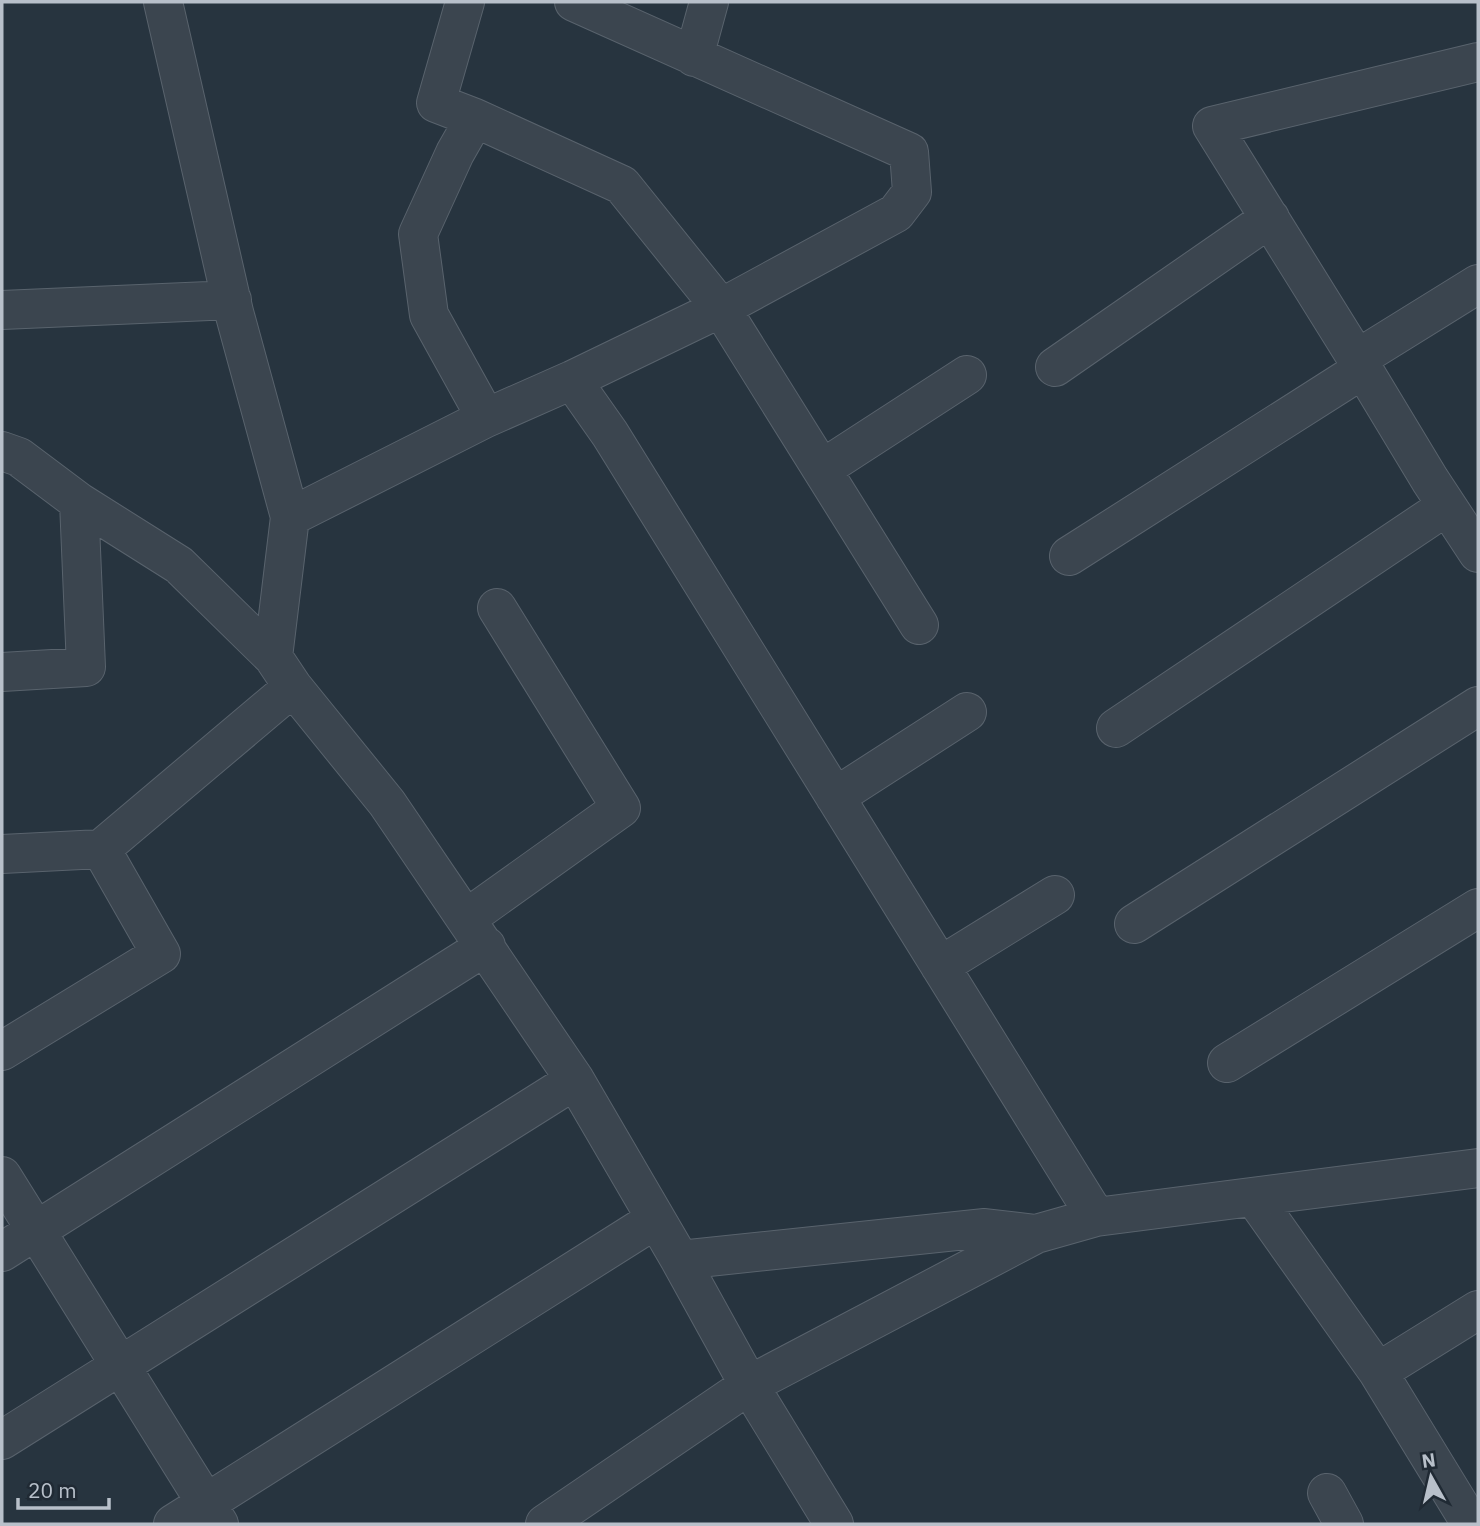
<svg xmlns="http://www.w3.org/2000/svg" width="1480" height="1526" viewBox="0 0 1480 1526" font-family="'IBM Plex Sans',sans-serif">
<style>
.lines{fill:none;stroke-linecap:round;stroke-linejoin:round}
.minor-casing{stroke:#59636d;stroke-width:40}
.minor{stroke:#3b454f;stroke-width:38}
</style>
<rect width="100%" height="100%" fill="#27343f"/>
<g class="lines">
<defs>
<path id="minor" d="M163,2L234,312L290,517L273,657
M465,2L436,103L475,118L455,153L418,234L429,315L486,418
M694,57L709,2
M1478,62L1212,126L1357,359L1430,480L1478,553
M475,118L622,185L721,308L919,625
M2,310L232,300
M1357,359L1478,284
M1055,367L1270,218
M572,380L610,434L1096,1217
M2,451L19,457L79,502L179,565L273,657L293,687L387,803L575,1080L680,1260L749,1385L834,1524
M822,469L967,375
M290,517L486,418L572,380L721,308L896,213L912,192L909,152L574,2
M1069,556L1363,369
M2,672L86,667L79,502
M1116,728L1447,506
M835,797L967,712
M2,854L101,849L293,687
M467,918L621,808L497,608
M1134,924L1478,706
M940,966L1055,895
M2,1051L161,954L101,849
M1227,1063L1478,908
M2,1176L219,1524
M1254,1197L1378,1372L1471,1524
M2,1252L486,946
M680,1260L985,1228L1036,1234
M1378,1372L1478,1310
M2,1440L575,1080
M1327,1493L1344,1524
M173,1524L656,1219
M545,1524L749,1385L1036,1234L1096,1217L1478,1168"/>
</defs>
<use href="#minor" class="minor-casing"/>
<use href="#minor" class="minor"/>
</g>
<rect width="1480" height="1526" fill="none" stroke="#b8c0ca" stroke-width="7"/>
<g transform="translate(1431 1477) rotate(352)" stroke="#202a34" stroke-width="5" paint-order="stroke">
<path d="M0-5L12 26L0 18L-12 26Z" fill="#b8c0ca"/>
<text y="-10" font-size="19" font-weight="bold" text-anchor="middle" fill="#b8c0ca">N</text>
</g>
<path d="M18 1498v10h91v-10" fill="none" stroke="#b8c0ca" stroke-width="3.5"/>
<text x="28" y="1498" font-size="21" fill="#b8c0ca" stroke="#202a34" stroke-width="5" paint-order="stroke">20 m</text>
</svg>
